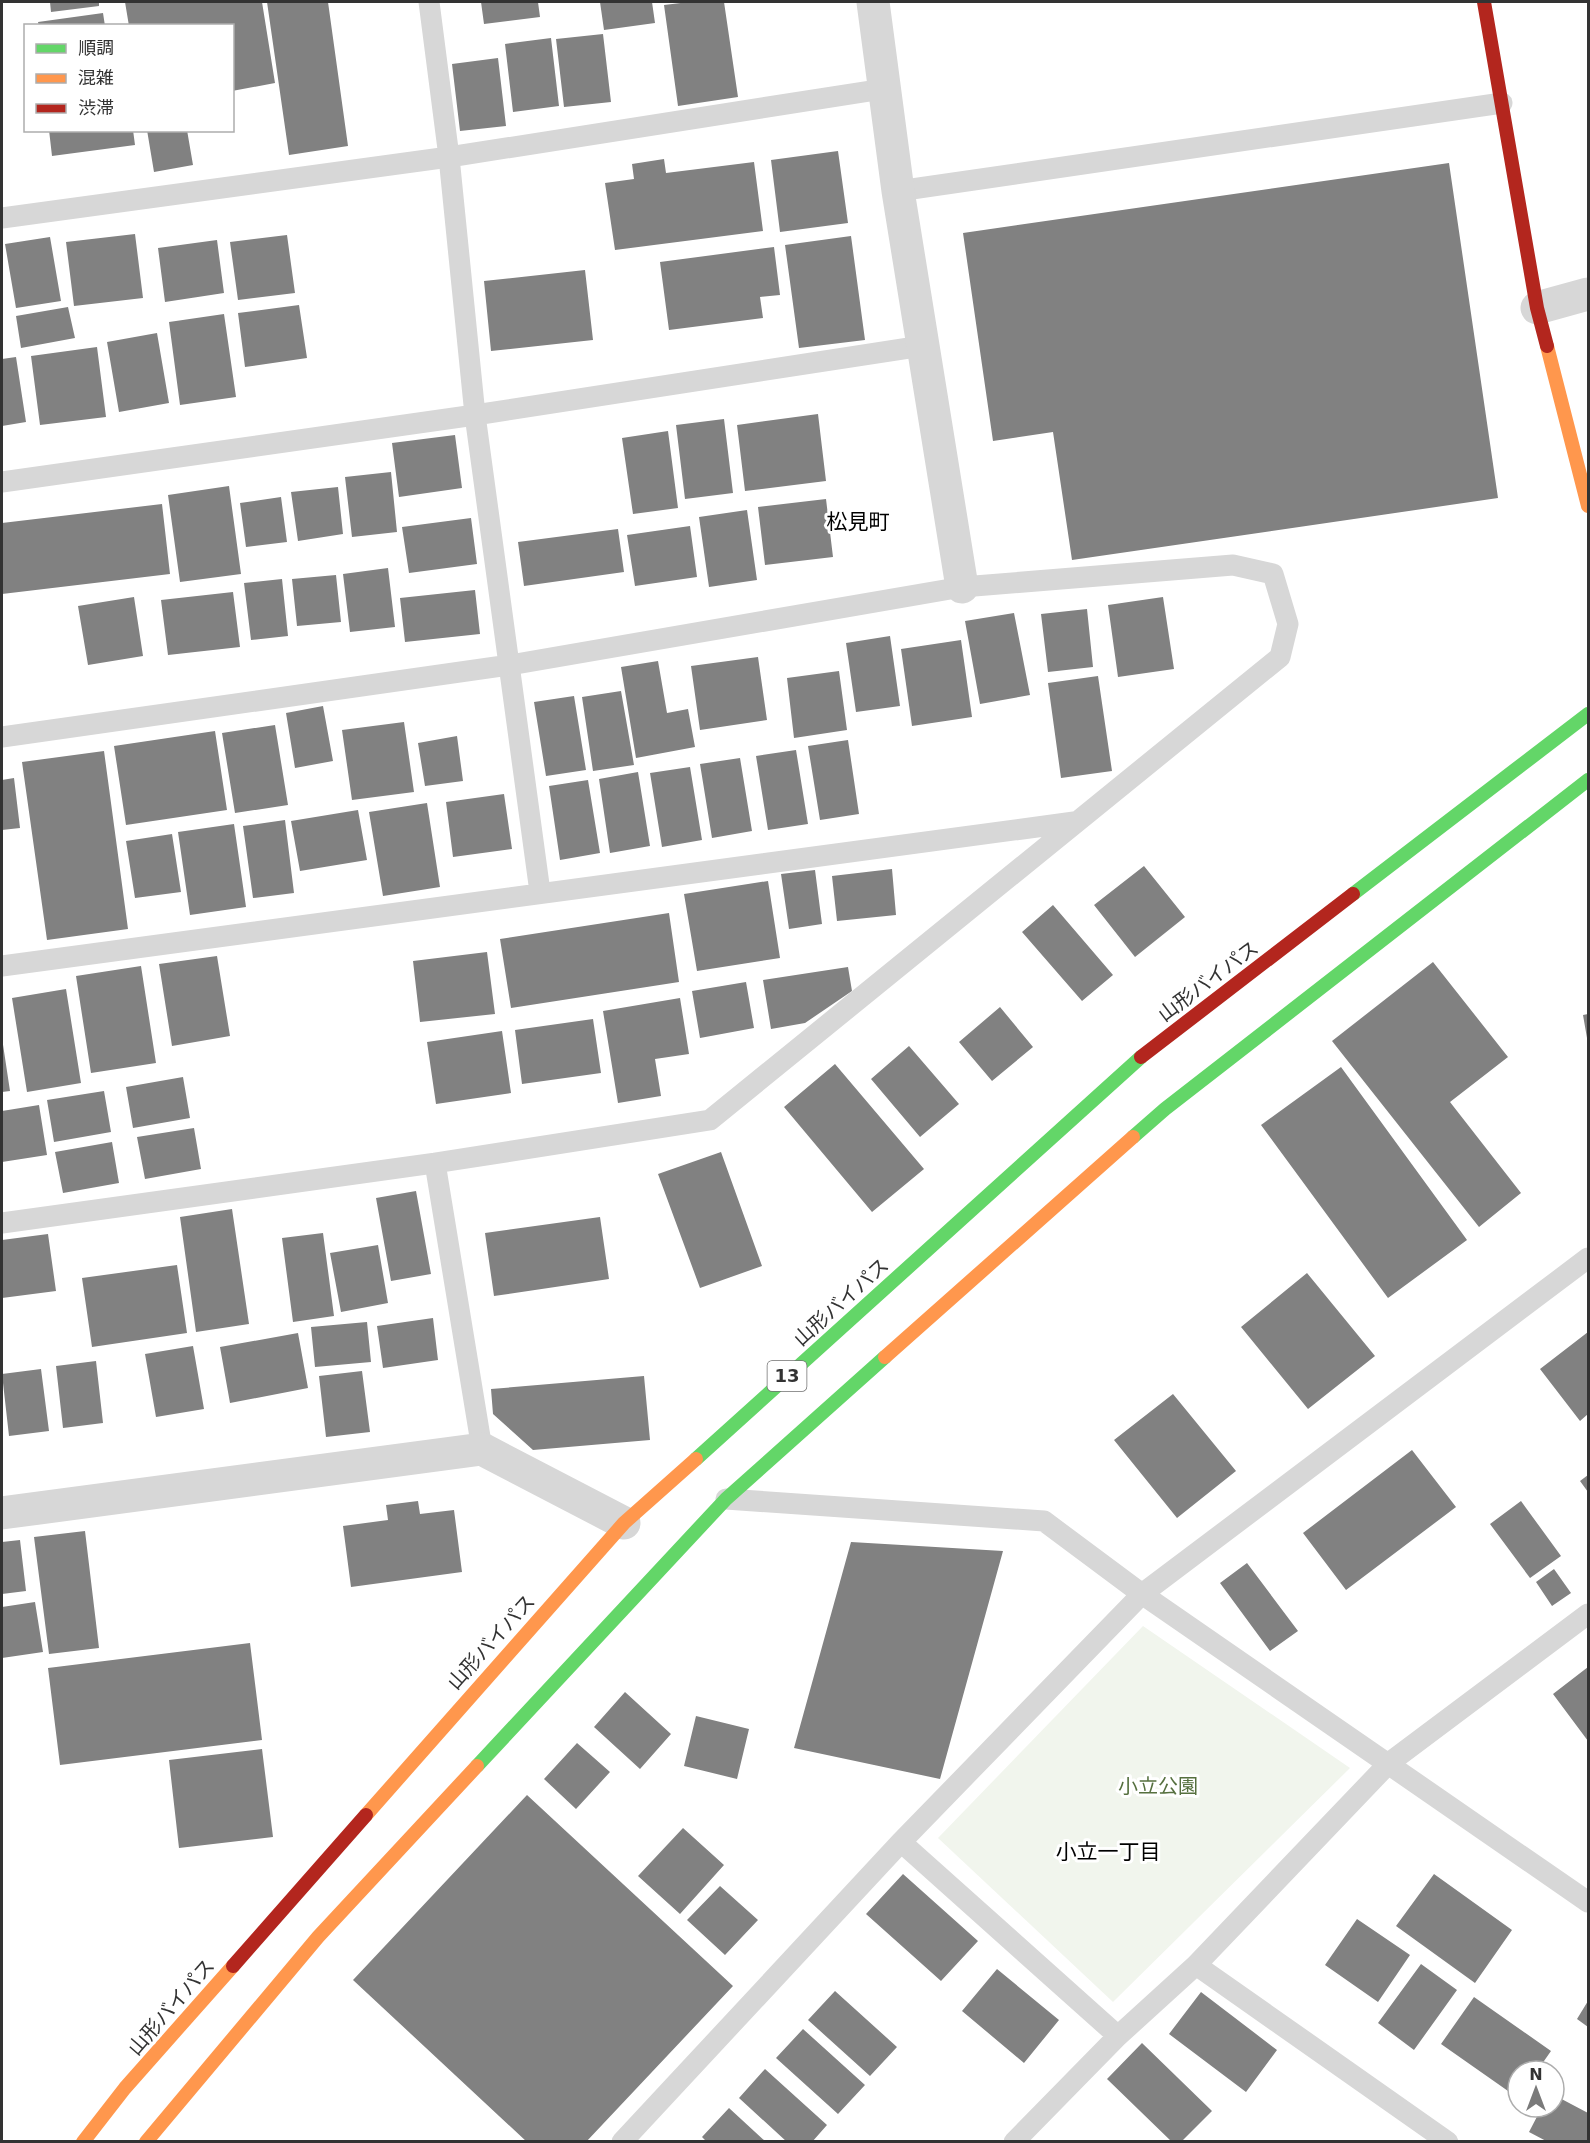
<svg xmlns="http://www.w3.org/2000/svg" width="1590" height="2143" viewBox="0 0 1590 2143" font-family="'DejaVu Sans','Noto Sans JP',sans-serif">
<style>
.green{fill:#f1f5ed}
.building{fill:#818181}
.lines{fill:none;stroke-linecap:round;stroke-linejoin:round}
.lane{stroke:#d7d7d7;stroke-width:21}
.street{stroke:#d7d7d7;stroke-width:33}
.fast{stroke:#63d668;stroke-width:14}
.slow{stroke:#ff974d;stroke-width:14}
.jam{stroke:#b3261e;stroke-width:14}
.labels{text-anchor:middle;stroke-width:6;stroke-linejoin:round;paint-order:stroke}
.shield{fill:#fff;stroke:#707070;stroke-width:1.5}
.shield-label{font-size:18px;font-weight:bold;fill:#333}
.street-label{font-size:20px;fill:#333;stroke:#fff}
.park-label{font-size:20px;fill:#56703f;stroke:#fff}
.neighbourhood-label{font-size:21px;fill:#000;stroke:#fff}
</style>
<rect width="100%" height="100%" fill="#fff"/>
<path class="green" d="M1143,1626L1350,1768L1113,2002L938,1838Z"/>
<path class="building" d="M50,2H99V6L51,12Z
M125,2H262L275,83L232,91V26H129Z
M267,2H328L348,146L289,155Z
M481,2H538L540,17L484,24Z
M600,2H652L655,23L604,30Z
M689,2H724L738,97L678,106L664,5Z
M103,13L105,26H39L38,22Z
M603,34L611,102L564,107L556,39Z
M551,38L559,106L513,112L505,44Z
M498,58L506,126L460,131L452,64Z
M49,130H133L135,145L52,156Z
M147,130H187L193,165L154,172Z
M838,151L848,223L780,232L771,160Z
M664,159L666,173L754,162L763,231L615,250L605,183L634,179L632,164Z
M1449,163L1498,498L1072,560L1053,432L993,441L963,233Z
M135,234L143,298L74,306L66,242Z
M287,235L295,293L238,300L230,242Z
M851,236L865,340L799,348L785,245Z
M50,237L61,301L16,308L5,244Z
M217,240L224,293L165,302L158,248Z
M774,247L780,295L760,297L763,318L669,330L660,262Z
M585,270L593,340L491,351L484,281Z
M299,305L307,358L245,367L238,313Z
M68,307L75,338L21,348L16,316Z
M224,314L236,397L180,405L169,322Z
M157,333L169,403L119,412L107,342Z
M97,347L106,417L40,425L31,356Z
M16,357L26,422L2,426V359Z
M818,414L826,481L745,491L737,425Z
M724,419L733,493L685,499L676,425Z
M668,431L678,508L633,514L622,438Z
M455,435L462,488L399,497L392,443Z
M391,472L397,532L352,537L345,477Z
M229,486L241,574L180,582L168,495Z
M338,487L343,534L298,541L291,492Z
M281,497L287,542L246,547L240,503Z
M826,499L833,557L765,565L758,507Z
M162,504L170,574L2,594V523Z
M747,510L757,580L709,587L699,517Z
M471,518L477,564L409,573L402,527Z
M690,526L697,577L635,586L627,535Z
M618,529L624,572L524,586L518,542Z
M388,568L395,627L350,632L343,574Z
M336,575L341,622L297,626L292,579Z
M282,579L288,636L251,640L244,583Z
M475,590L480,634L405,642L400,598Z
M233,592L240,647L168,655L161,600Z
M134,597L143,656L88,665L78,606Z
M1163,597L1174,669L1118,677L1108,605Z
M1087,609L1093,667L1048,672L1041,614Z
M1014,613L1030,695L980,704L965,621Z
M890,636L900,706L856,712L846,643Z
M961,640L972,717L912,726L901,649Z
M758,657L767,720L700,730L691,666Z
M658,661L667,713L688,709L695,747L636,758L621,667Z
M839,671L847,730L794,738L787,678Z
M1098,676L1112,771L1061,778L1048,683Z
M621,691L634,765L593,771L582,697Z
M574,696L586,770L546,776L534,702Z
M323,706L333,761L295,768L286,713Z
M404,722L414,792L352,800L342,730Z
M275,725L288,805L235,813L222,733Z
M215,731L227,810L126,825L114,746Z
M457,736L463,781L425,786L418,743Z
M848,740L859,814L820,820L808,746Z
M796,750L808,824L768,830L756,756Z
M104,751L128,929L47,940L22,762Z
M740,758L752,831L712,838L700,764Z
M690,767L702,840L662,847L650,773Z
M638,772L650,846L610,853L599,779Z
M14,778L20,828L2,830V780Z
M588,780L600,853L560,860L549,786Z
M504,794L512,849L453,857L446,802Z
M427,803L440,887L383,896L369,812Z
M358,810L367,860L300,871L291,821Z
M285,820L294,893L253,898L243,826Z
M234,824L246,907L190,915L178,832Z
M172,834L181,892L135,898L126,841Z
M1144,866L1185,917L1135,957L1094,905Z
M892,869L896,915L837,921L832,876Z
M815,870L822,924L789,929L781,874Z
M768,881L780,958L697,971L684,894Z
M1053,905L1113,975L1082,1001L1022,932Z
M669,913L679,982L511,1008L500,939Z
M487,952L495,1014L420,1022L413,961Z
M217,956L230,1036L172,1046L159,964Z
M1433,962L1508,1057L1450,1102L1521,1193L1479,1227L1332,1041Z
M141,966L156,1063L91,1073L76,976Z
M848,967L852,991L805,1023L771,1029L763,980Z
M746,982L754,1028L700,1038L692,991Z
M66,989L81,1083L27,1092L12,998Z
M680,998L689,1054L655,1059L661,1096L618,1103L603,1011Z
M1000,1007L1033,1047L992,1081L959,1042Z
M1588,1014V1037L1587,1038L1583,1015Z
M593,1019L601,1073L522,1084L515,1030Z
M502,1031L511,1093L436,1104L427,1042Z
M2,1038L10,1091L2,1092Z
M909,1046L959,1104L920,1137L871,1079Z
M835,1064L924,1169L872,1212L784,1107Z
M1341,1067L1467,1240L1388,1298L1261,1125Z
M183,1077L190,1118L133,1128L126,1087Z
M104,1091L111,1132L54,1142L47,1100Z
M39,1105L47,1155L2,1162V1111Z
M194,1128L201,1169L145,1179L137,1137Z
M112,1142L119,1183L63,1193L55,1152Z
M721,1152L762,1266L700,1288L658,1174Z
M416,1191L431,1274L391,1281L376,1198Z
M232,1209L249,1324L196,1332L180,1217Z
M600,1217L609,1279L494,1296L485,1233Z
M323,1233L334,1316L293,1322L282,1238Z
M48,1234L56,1291L2,1298V1240Z
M378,1245L388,1303L341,1312L330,1253Z
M177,1265L187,1333L92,1347L82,1278Z
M1307,1273L1375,1356L1308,1409L1241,1327Z
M433,1318L438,1360L383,1368L377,1326Z
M367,1322L371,1362L315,1367L311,1327Z
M1588,1332V1414L1580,1421L1540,1369Z
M298,1333L308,1388L230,1403L220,1347Z
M193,1346L204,1409L156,1417L145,1354Z
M96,1361L103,1423L63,1428L56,1366Z
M41,1369L49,1431L9,1436L2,1374Z
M362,1371L370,1432L326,1437L319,1376Z
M644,1376L650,1440L533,1450L493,1414L491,1389Z
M1173,1394L1236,1471L1177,1518L1114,1440Z
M1412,1450L1456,1507L1346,1590L1303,1533Z
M1588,1475V1492L1580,1481Z
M418,1501L420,1514L454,1510L462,1572L351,1587L343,1526L388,1520L386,1505Z
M1521,1501L1561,1556L1530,1578L1490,1524Z
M85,1531L99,1648L49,1654L34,1537Z
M20,1540L26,1591L2,1594V1542Z
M851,1542L1003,1551L940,1779L794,1748Z
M1247,1563L1298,1631L1270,1651L1220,1583Z
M1554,1569L1571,1593L1552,1606L1536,1582Z
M35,1602L43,1652L2,1658V1607Z
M250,1643L262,1740L60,1765L48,1668Z
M1588,1667V1741L1553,1694Z
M625,1692L671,1734L640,1769L594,1727Z
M696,1716L749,1729L737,1779L684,1766Z
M577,1743L610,1772L576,1809L544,1779Z
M262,1749L273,1837L179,1848L169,1760Z
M527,1795L733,1986L586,2142H527L353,1980Z
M683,1828L724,1865L680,1914L638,1876Z
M903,1874L978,1941L941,1981L866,1914Z
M1434,1874L1512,1930L1475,1983L1396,1926Z
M720,1886L758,1920L725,1955L687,1920Z
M1357,1919L1410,1955L1378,2002L1325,1965Z
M1421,1964L1457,1990L1414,2050L1378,2023Z
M997,1969L1059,2020L1024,2063L962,2011Z
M835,1991L897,2047L870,2076L808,2020Z
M1201,1992L1277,2050L1246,2092L1169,2034Z
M1474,1997L1551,2051L1537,2071H1518V2098L1441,2044Z
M1588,2001V2027L1577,2019Z
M803,2029L865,2085L838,2114L776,2058Z
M1142,2043L1212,2111L1181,2142H1172L1107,2079Z
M765,2069L827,2125L812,2142H787L739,2098Z
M1554,2095L1588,2113V2142H1548L1529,2132L1542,2107H1554Z
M729,2108L766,2142H707L702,2137Z"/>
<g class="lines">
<path class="lane" d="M429,2L449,157L475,415L540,892
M898,191L1502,103
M2,218L449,157L883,89
M2,482L475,415L922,346
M2,737L510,665L962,587L1233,565L1273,574L1288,624L1280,657L710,1120L435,1163L2,1223
M2,966L1074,822
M435,1163L482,1449
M726,1499L1044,1521L1142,1594L1588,1902
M901,1842L1118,2036
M1196,1965L1448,2142
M622,2142L901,1842L1142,1594L1588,1258
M1014,2142L1118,2036L1196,1965L1389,1763L1588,1614"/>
<path class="street" d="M873,2L898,191L962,587
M1537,308L1588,294
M2,1513L482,1449L624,1523"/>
<path class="fast" d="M1353,894L1588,714
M1133,1137L1165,1109L1588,780
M696,1459L1141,1057
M477,1766L726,1499L885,1357"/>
<path class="slow" d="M1547,346L1588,506
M885,1357L1133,1137
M366,1815L624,1523L696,1459
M83,2142L125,2088L233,1966
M146,2142L318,1937L477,1766"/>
<path class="jam" d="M1484,2L1537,308L1547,346
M1141,1057L1353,894
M233,1966L366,1815"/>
</g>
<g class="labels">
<rect class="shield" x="767.5" y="1361" width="39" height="30" rx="4.5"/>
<g class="shield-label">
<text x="787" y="1382">13</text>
</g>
<g class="street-label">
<text transform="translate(1208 981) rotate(-37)" y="7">山形バイパス</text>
<text transform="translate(841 1302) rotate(-42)" y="7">山形バイパス</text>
<text transform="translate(491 1642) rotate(-48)" y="7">山形バイパス</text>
<text transform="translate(171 2007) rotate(-49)" y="7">山形バイパス</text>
</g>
<g class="park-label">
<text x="1158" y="1793">小立公園</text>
</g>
<g class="neighbourhood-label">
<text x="858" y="529">松見町</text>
<text x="1108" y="1859">小立一丁目</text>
</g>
</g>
<rect width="1590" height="2143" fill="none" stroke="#333333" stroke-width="6"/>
<rect x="24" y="24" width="210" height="108" fill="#ffffff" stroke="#adadad" stroke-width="1.5"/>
<rect x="36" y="44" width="30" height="9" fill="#63d668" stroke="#adadad" stroke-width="1.5"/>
<text x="78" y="54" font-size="18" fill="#333333">順調</text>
<rect x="36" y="74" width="30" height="9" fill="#ff974d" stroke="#adadad" stroke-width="1.5"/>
<text x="78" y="84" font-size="18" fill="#333333">混雑</text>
<rect x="36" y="104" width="30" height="9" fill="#b3261e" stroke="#adadad" stroke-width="1.5"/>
<text x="78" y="114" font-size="18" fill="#333333">渋滞</text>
<g transform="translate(1536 2089)"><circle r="28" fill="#ffffff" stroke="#adadad" stroke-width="1.5"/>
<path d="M0-4.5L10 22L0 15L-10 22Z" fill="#7a7a7a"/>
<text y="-9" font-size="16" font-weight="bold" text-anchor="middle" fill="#333333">N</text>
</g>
</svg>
